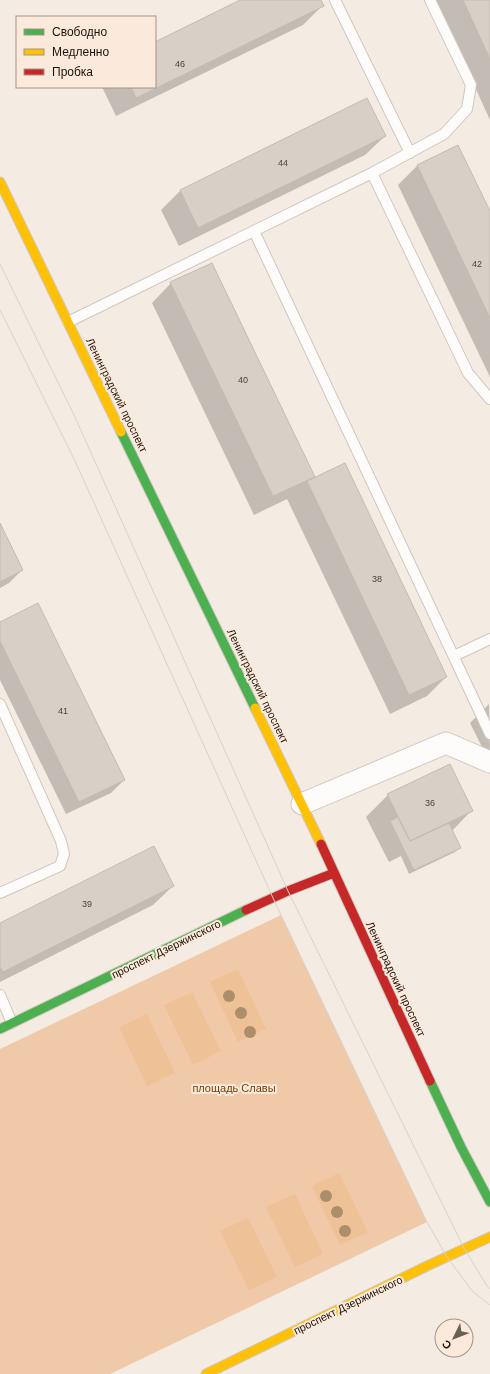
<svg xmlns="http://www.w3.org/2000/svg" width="490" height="1374" viewBox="0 0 490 1374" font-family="Helvetica,sans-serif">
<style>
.green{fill:#f0c9a8}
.forest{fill:#efc197}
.shadow{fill:#0003}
.building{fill:#d8cfc7;stroke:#c4bbb3}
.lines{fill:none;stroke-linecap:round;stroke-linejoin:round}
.lane-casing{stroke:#d0c7bf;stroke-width:12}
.street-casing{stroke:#d0c7bf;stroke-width:23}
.fast-casing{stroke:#d0c7bf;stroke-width:11}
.slow-casing{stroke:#d0c7bf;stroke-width:11}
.jam-casing{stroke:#d0c7bf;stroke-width:11}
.lane{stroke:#fdfcfb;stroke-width:10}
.street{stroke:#fdfcfb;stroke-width:21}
.fast{stroke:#4caf50;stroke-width:9}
.slow{stroke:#ffc107;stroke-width:9}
.jam{stroke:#c62828;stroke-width:9}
.tram{stroke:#d6d3d0;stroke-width:1}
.tree{fill:#ac8e6b}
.labels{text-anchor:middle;stroke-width:4;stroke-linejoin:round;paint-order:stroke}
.number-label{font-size:9px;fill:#4b4239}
.street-label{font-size:11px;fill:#1c130a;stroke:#fbeadc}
.park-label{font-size:11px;fill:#724108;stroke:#fbeadc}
</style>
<rect width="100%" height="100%" fill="#f4ebe3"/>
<path class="green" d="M281,915L427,1222L110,1374H0V1049Z"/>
<path class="forest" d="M238,969L266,1029L238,1042L210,982Z
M192,992L221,1051L193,1065L164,1005Z
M147,1014L175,1073L147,1086L119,1027Z
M339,1173L368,1232L340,1245L312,1186Z
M295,1194L323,1254L295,1267L266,1207Z
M248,1218L277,1277L249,1290L220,1231Z"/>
<path class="shadow" d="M242,0H320L322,6L303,25L116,116L102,87H155V43Z
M435,0H490V120Z
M385,136L365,155L179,246L161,210L180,191Z
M458,146L490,213V377L398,185L417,166Z
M212,264L314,478L446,677L427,696L390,714L287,499L254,515L152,303L171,283Z
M0,525L22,570L9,583L0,588Z
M0,623L124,780L111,793L66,814L0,680Z
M489,704L490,758L488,759L470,723Z
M388,795L471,811L452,831L460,847L455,852L409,874L401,856L389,862L366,817Z
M173,886L153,905L0,982V924Z"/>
<path class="building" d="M240,0H321L324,6L136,98L131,87H155V42Z
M463,0H490V59Z
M367,98L386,136L198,228L180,190Z
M458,145L490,211V318L417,165Z
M212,263L315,477L273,496L170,282Z
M345,463L447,677L409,695L307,481Z
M0,523L23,570L0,582Z
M38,603L125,780L79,802L0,641V622Z
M450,764L473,811L410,841L387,794Z
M398,817L410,841L449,823L461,848L414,870L390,821Z
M154,846L174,886L3,972L0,967V923Z"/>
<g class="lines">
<defs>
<path id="lane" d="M335,0L410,153
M372,173L468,373L490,399
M254,231L490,734
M68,322L372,173L444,134L467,109L471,85L430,0
M454,656L490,639
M0,704L61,841L64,854L60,866L0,893
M0,995L12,1023"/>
<path id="street" d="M302,804L446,743L490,762"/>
<path id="fast" d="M121,432L255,708
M0,1029L246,910
M430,1081L461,1147L490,1202"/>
<path id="slow" d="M0,182L121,432
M255,708L321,844
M206,1374L427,1266L490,1237"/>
<path id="jam" d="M321,844L430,1081
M246,910L288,891L334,873"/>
</defs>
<use href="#lane" class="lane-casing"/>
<use href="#street" class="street-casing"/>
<use href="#fast" class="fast-casing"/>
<use href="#slow" class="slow-casing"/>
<use href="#jam" class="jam-casing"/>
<use href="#lane" class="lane"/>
<use href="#street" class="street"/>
<use href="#fast" class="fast"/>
<use href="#slow" class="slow"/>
<use href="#jam" class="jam"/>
<path class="tram" d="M0,264L74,415L288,891L464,1248L487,1286L490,1289
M0,310L75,461L273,898L427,1222L447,1257L473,1292L490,1305"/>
</g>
<g class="tree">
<circle cx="229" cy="996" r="6"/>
<circle cx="241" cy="1013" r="6"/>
<circle cx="250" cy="1032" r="6"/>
<circle cx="326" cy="1196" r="6"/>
<circle cx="337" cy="1212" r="6"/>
<circle cx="345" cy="1231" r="6"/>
</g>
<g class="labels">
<g class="number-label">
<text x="180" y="67">46</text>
<text x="283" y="166">44</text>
<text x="477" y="267">42</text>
<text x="243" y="383">40</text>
<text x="377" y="582">38</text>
<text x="63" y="714">41</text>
<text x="430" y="806">36</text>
<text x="87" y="907">39</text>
</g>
<g class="street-label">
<text transform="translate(117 395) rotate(64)" y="4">Ленинградский проспект</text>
<text transform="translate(258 686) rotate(64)" y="4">Ленинградский проспект</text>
<text transform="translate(166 949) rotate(-26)" y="4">проспект Дзержинского</text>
<text transform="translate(396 979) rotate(65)" y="4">Ленинградский проспект</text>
<text transform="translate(348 1305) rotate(-26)" y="4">проспект Дзержинского</text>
</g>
<g class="park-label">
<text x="234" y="1092">площадь Славы</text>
</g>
</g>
<rect x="16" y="16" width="140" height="72" fill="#fbeadc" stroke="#a29488"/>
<rect x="24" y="29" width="20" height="6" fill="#4caf50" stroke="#a29488"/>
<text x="52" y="36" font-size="12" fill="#1c130a">Свободно</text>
<rect x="24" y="49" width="20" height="6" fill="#ffc107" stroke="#a29488"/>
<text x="52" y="56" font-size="12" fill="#1c130a">Медленно</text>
<rect x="24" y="69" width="20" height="6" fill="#c62828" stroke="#a29488"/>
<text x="52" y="76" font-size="12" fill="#1c130a">Пробка</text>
<g transform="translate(454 1338) rotate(227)"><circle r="19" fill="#fbeadc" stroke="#a29488"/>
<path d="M0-3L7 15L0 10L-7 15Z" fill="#685f56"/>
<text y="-6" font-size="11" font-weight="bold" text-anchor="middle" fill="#1c130a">С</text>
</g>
</svg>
